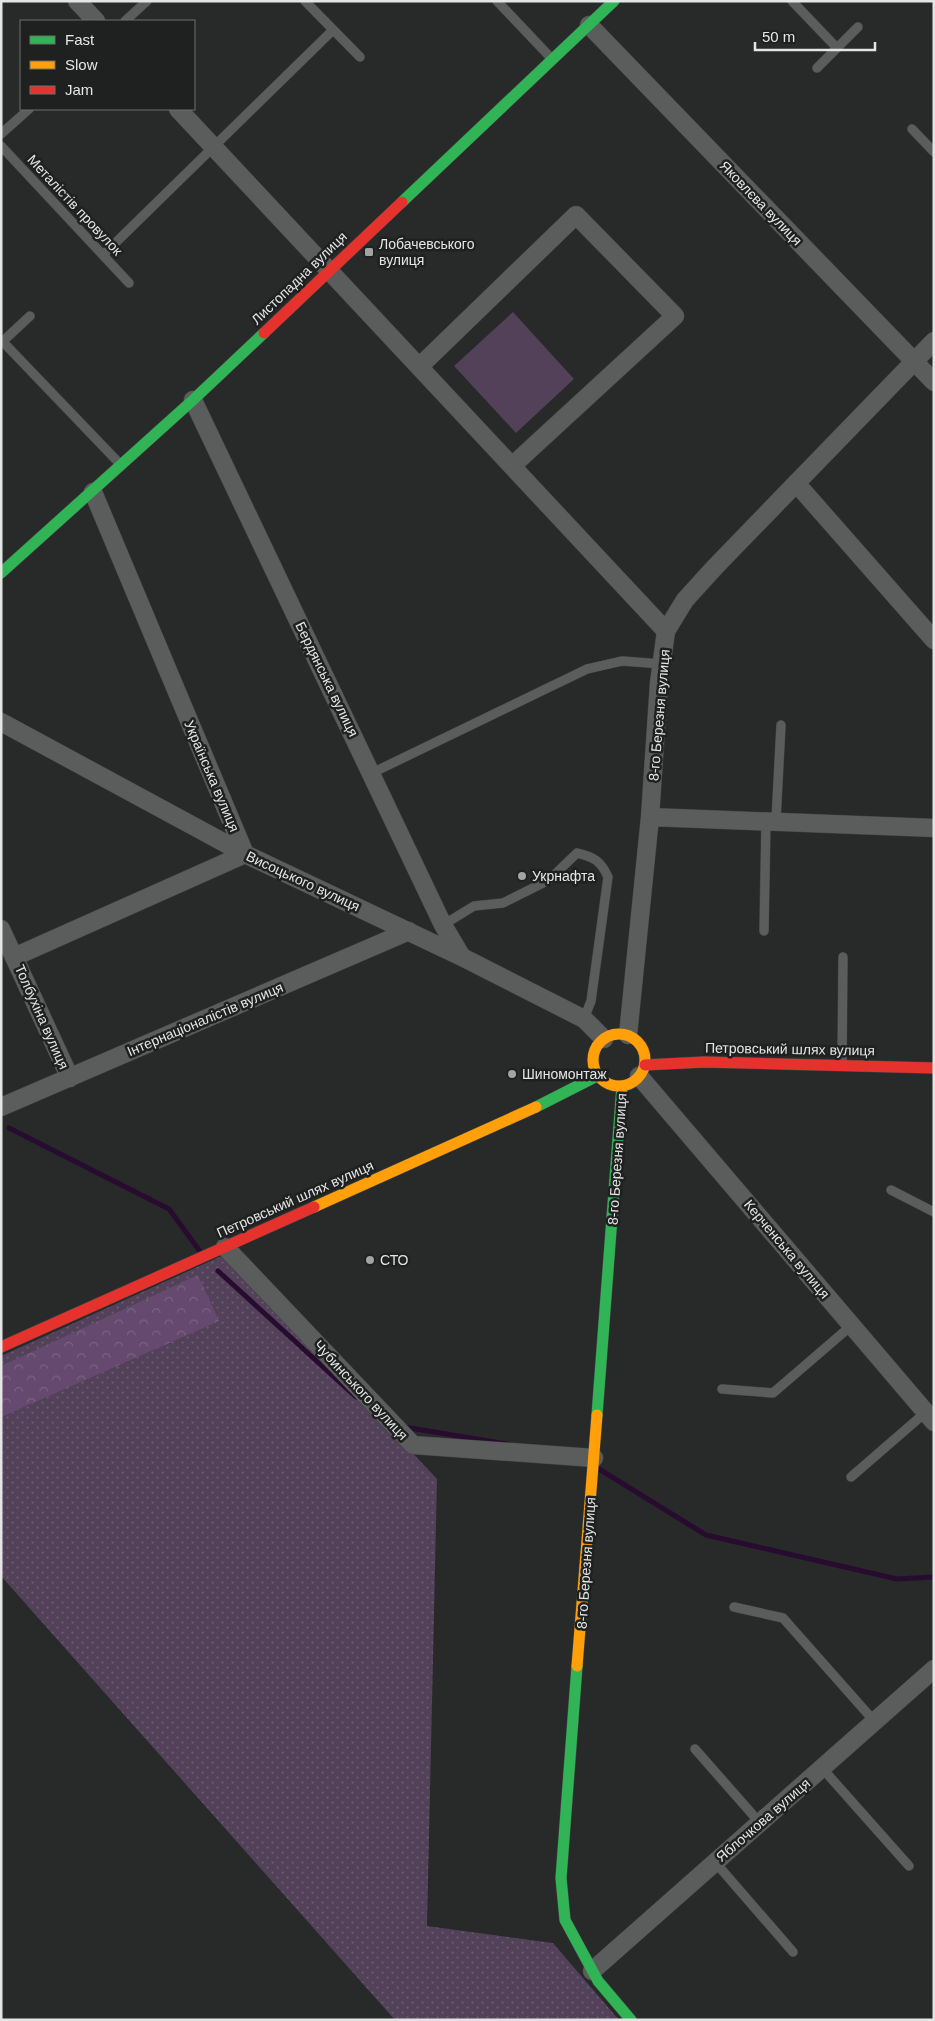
<svg xmlns="http://www.w3.org/2000/svg" width="935" height="2021" viewBox="0 0 935 2021" font-family="Arial,sans-serif">
<style>
.grass{fill:url(#grass-dots)}
.forest{fill:url(#forest-crowns)}
.park{fill:#524159}
.lines{fill:none;stroke-linecap:round;stroke-linejoin:round}
.stream{stroke:#270c2f;stroke-width:5}
.lane-casing{stroke:#434444;stroke-width:10}
.street-casing{stroke:#434444;stroke-width:19}
.fast-casing{stroke:#434444;stroke-width:12}
.slow-casing{stroke:#434444;stroke-width:12}
.jam-casing{stroke:#434444;stroke-width:12}
.lane{stroke:#5b5d5c;stroke-width:9}
.street{stroke:#5b5d5c;stroke-width:18}
.fast{stroke:#30b455;stroke-width:11}
.slow{stroke:#ff9f0a;stroke-width:11}
.jam{stroke:#e5322d;stroke-width:11}
.poi-dot{fill:#a2a4a3;stroke:#1e211f;stroke-width:2}
.labels{text-anchor:middle;stroke-width:5;stroke-linejoin:round;paint-order:stroke}
.street-label{font-size:14px;fill:#e4e6e5;stroke:#1e211f}
.poi-label{font-size:14px;fill:#e4e6e5;stroke:#1e211f;text-anchor:start}
</style>
<defs>
<pattern id="grass-dots" width="8" height="8" patternUnits="userSpaceOnUse" patternTransform="scale(1.25)"><rect width="8" height="8" fill="#524159"/><path d="M2 2h.1M6 6h.1" fill="none" stroke="#6b5c71" stroke-width="1.8" stroke-linecap="round"/></pattern>
<pattern id="forest-crowns" width="20" height="18" patternUnits="userSpaceOnUse" patternTransform="scale(1.25)"><rect width="20" height="18" fill="#65496f"/><path d="M2 6a3 3 0 1 1 6 0M12 15a3 3 0 1 1 6 0" fill="none" stroke="#7b6383"/></pattern>
</defs>
<rect width="100%" height="100%" fill="#282929"/>
<path class="grass" d="M226,1254L437,1479L427,1926L553,1943L619,2020H395L1,1576V1356Z"/>
<path class="forest" d="M198,1275L219,1321L1,1417V1366Z"/>
<path class="park" d="M513,312L574,379L516,433L454,366Z"/>
<g class="lines">
<path class="stream" d="M9,1128L169,1209L199,1250
M218,1271L356,1397
M404,1427L507,1444
M599,1469L706,1535L897,1579L934,1577"/>
<defs>
<path id="lane" d="M305,1L360,57
M497,1L552,59
M792,1L837,48
M125,21L147,1
M817,68L858,27
M912,129L934,152
M1,134L29,109
M1,146L129,283
M103,255L333,30
M3,342L120,464
M1,343L30,316
M372,773L587,669L622,661L662,664
M776,820L781,725
M443,925L474,906L503,903L549,880L577,853C594,857 601,861 608,877L591,1001L584,1019
M764,931L766,820
M842,1064L843,957
M891,1190L934,1212
M722,1389L773,1393L852,1325
M851,1477L926,1412
M734,1607L783,1618L875,1722
M695,1749L760,1823
M822,1768L909,1866
M715,1862L793,1952"/>
<path id="street" d="M77,1L96,21
M589,25L934,382
M178,109L666,631
M419,367L576,215L675,316L512,466
M193,400L443,925L462,957
M796,483L934,640
M1,722L245,854L462,957L584,1019L604,1039
M650,817L934,828
M1,929L70,1078
M14,957L245,854L93,492
M628,1035L650,817L659,683L666,631L685,600L715,567L934,341
M639,1076L934,1422
M1,1107L409,931
M225,1247L413,1445L594,1458
M592,1971L934,1669"/>
<path id="fast" d="M402,202L614,1
M1,573L193,400L264,333
M536,1107L599,1075
M597,1415L622,1086
M577,1666L561,1878L565,1920L598,1981L631,2020"/>
<path id="slow" d="M593 1060a26 26 0 1 1 52 0a26 26 0 1 1-52 0Z
M314,1207L536,1107
M577,1666L597,1415"/>
<path id="jam" d="M264,333L402,202
M645,1065L704,1062L934,1068
M1,1347L314,1207"/>
</defs>
<use href="#lane" class="lane-casing"/>
<use href="#street" class="street-casing"/>
<use href="#fast" class="fast-casing"/>
<use href="#slow" class="slow-casing"/>
<use href="#jam" class="jam-casing"/>
<use href="#lane" class="lane"/>
<use href="#street" class="street"/>
<use href="#fast" class="fast"/>
<use href="#slow" class="slow"/>
<use href="#jam" class="jam"/>
</g>
<g class="poi-dot">
<rect x="364" y="247" width="10" height="10" rx="2.5"/>
<circle cx="522" cy="876" r="5"/>
<circle cx="512" cy="1074" r="5"/>
<circle cx="370" cy="1260" r="5"/>
</g>
<g class="labels">
<g class="street-label">
<text transform="translate(761 203) rotate(46)" y="5">Яковлєва вулиця</text>
<text transform="translate(75 205) rotate(47)" y="5">Металістів провулок</text>
<text transform="translate(299 278) rotate(-44)" y="5">Листопадна вулиця</text>
<text transform="translate(327 679) rotate(64)" y="5">Бердянська вулиця</text>
<text transform="translate(659 715) rotate(-85)" y="5">8-го Березня вулиця</text>
<text transform="translate(212 776) rotate(67)" y="5">Українська вулиця</text>
<text transform="translate(303 881) rotate(25)" y="5">Висоцького вулиця</text>
<text transform="translate(42 1017) rotate(66)" y="5">Толбухіна вулиця</text>
<text transform="translate(205 1019) rotate(-23)" y="5">Інтернаціоналістів вулиця</text>
<text transform="translate(790 1049) rotate(1)" y="5">Петровський шлях вулиця</text>
<text transform="translate(617 1159) rotate(-86)" y="5">8-го Березня вулиця</text>
<text transform="translate(295 1199) rotate(-24)" y="5">Петровський шлях вулиця</text>
<text transform="translate(787 1249) rotate(50)" y="5">Керченська вулиця</text>
<text transform="translate(361 1390) rotate(47)" y="5">Чубинського вулиця</text>
<text transform="translate(586 1563) rotate(-86)" y="5">8-го Березня вулиця</text>
<text transform="translate(763 1820) rotate(-41)" y="5">Яблочкова вулиця</text>
</g>
<g class="poi-label">
<text x="379" y="249">Лобачевського<tspan x="379" dy="16">вулиця</tspan></text>
<text x="532" y="881">Укрнафта</text>
<text x="522" y="1079">Шиномонтаж</text>
<text x="380" y="1265">СТО</text>
</g>
</g>
<rect width="935" height="2021" fill="none" stroke="#e4e6e5" stroke-width="5"/>
<rect x="20" y="20" width="175" height="90" fill="#1e211f" stroke="#6d706e"/>
<rect x="30" y="36" width="25" height="8" fill="#30b455" stroke="#6d706e"/>
<text x="65" y="45" font-size="15" fill="#e4e6e5">Fast</text>
<rect x="30" y="61" width="25" height="8" fill="#ff9f0a" stroke="#6d706e"/>
<text x="65" y="70" font-size="15" fill="#e4e6e5">Slow</text>
<rect x="30" y="86" width="25" height="8" fill="#e5322d" stroke="#6d706e"/>
<text x="65" y="95" font-size="15" fill="#e4e6e5">Jam</text>
<path d="M755 42v8h120v-8" fill="none" stroke="#e4e6e5" stroke-width="2.5"/>
<text x="762" y="42" font-size="15" fill="#e4e6e5" stroke="#1e211f" stroke-width="4" paint-order="stroke">50 m</text>
</svg>
